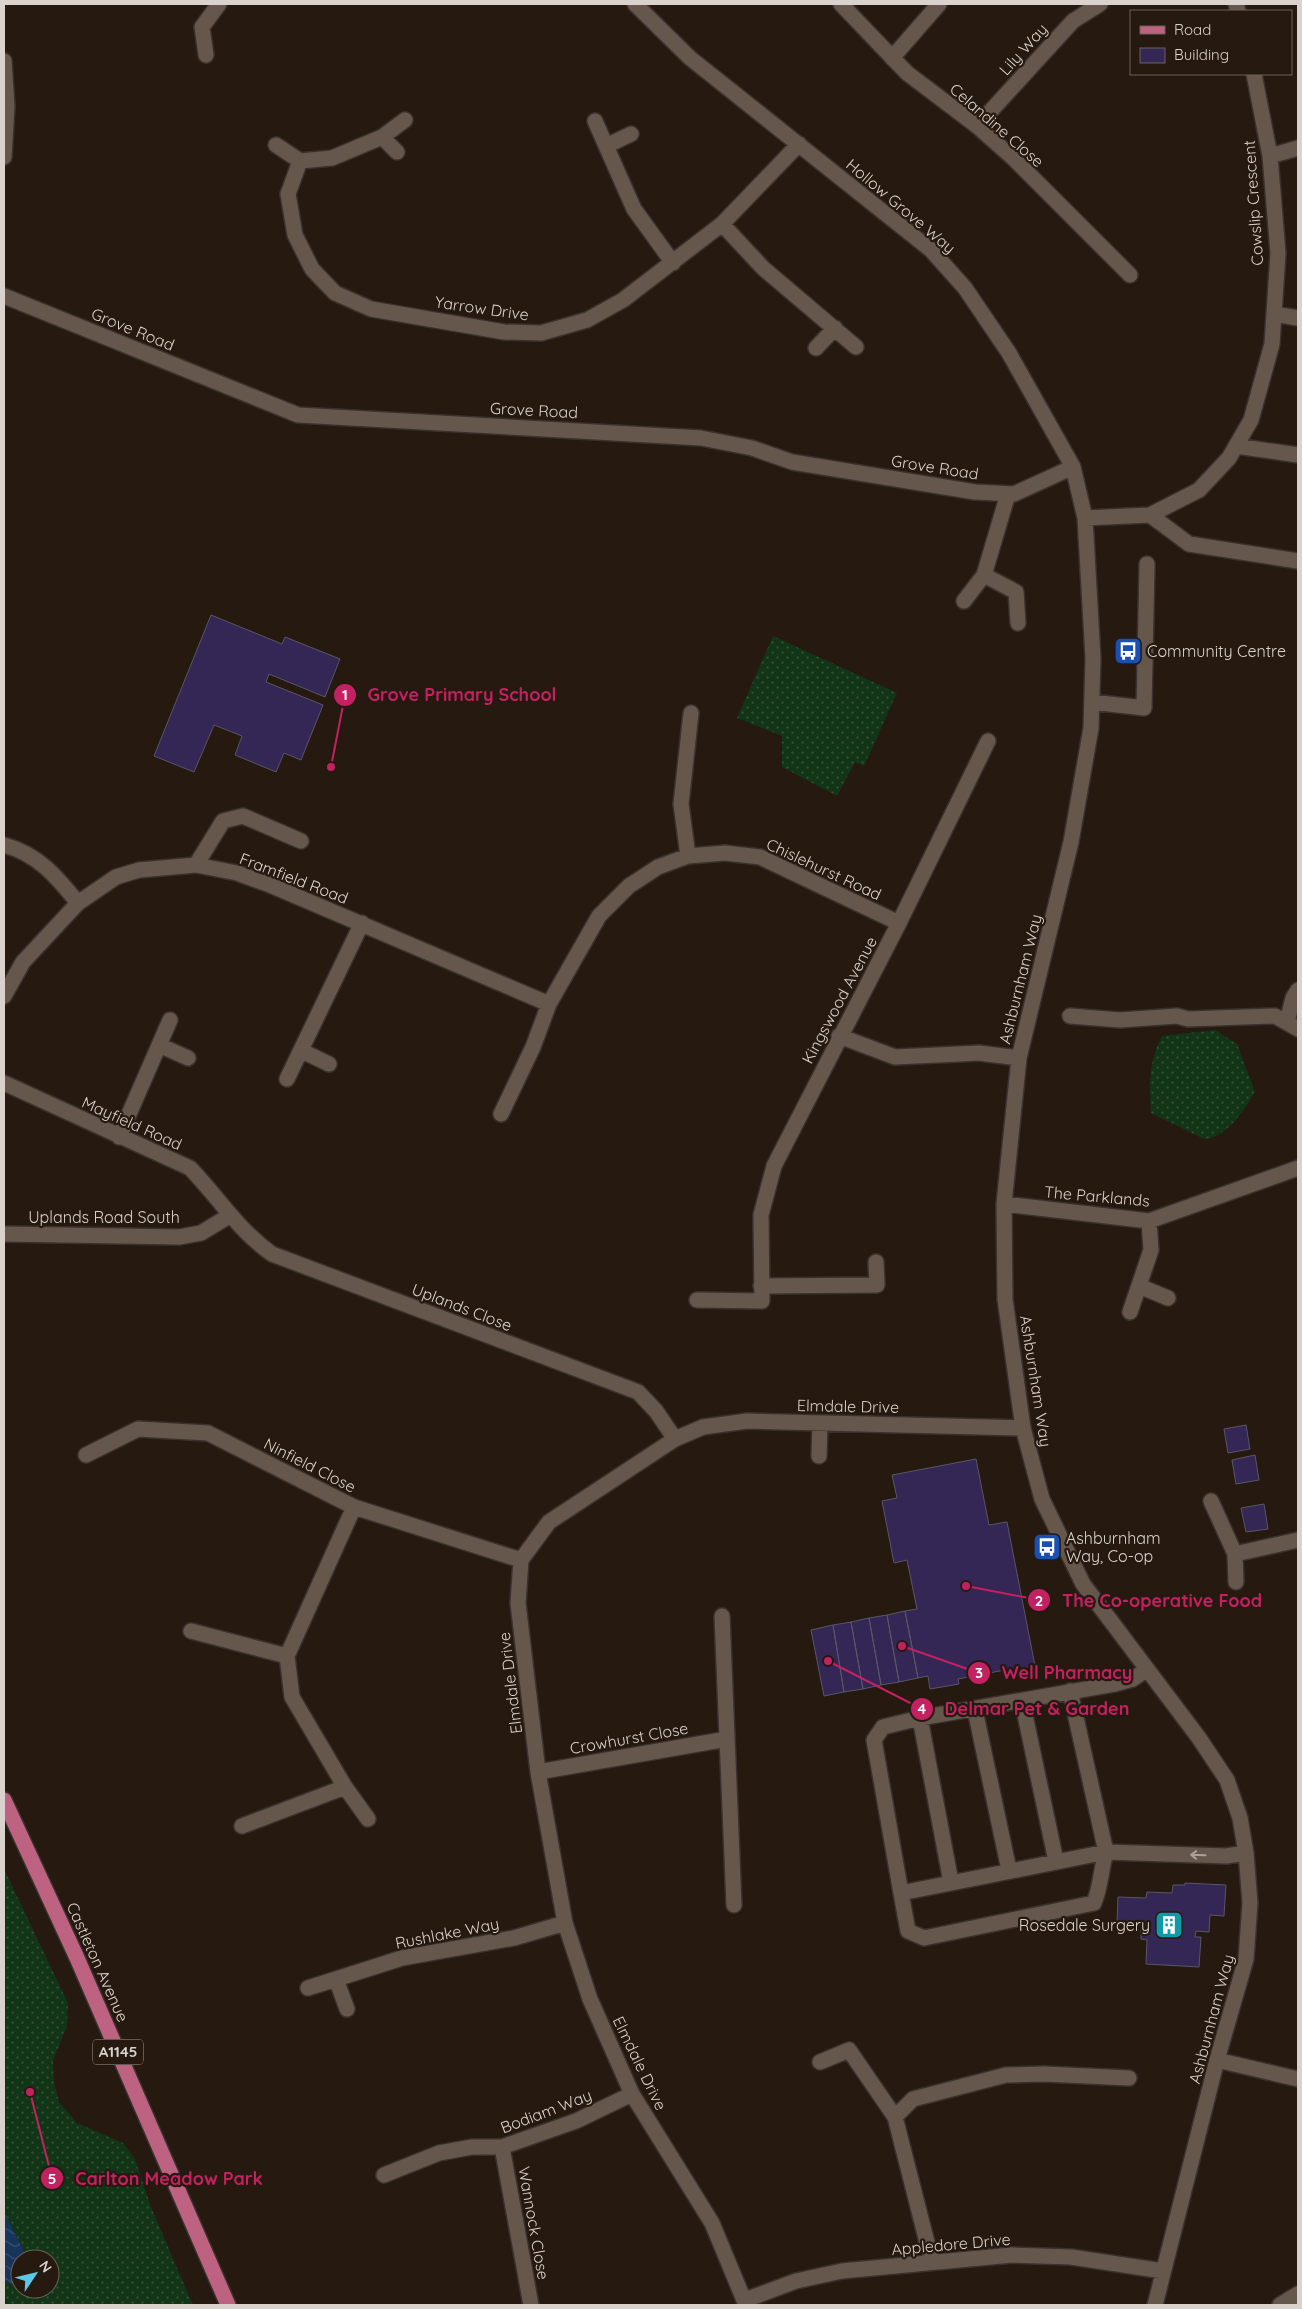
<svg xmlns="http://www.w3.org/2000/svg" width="1302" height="2309" viewBox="0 0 1302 2309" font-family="Quicksand,sans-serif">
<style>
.grass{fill:url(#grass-dots)}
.water{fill:url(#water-waves)}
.building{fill:#352755;stroke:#595665}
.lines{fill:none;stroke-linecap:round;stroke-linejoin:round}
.minor-casing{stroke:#3a312e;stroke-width:18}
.major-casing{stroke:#3a312e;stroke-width:18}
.minor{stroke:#66574d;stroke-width:15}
.major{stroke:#bd6381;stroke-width:15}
.oneway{stroke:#aca199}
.labels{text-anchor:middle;stroke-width:4.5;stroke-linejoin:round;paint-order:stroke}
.shield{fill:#251910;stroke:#a49a94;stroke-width:1}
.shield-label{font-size:15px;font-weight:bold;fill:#dad2cc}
.street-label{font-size:16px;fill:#dad2cc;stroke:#251910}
.poi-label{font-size:16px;fill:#dad2cc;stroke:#251910;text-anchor:start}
.leader{fill:none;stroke:#c32161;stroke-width:2}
.callout-dot{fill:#c32161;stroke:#251910;stroke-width:2}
.mark-label{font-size:15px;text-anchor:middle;font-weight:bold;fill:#fff}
.callout-label{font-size:18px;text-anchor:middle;font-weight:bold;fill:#c32161;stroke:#251910;stroke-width:4.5;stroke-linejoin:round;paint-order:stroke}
</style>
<defs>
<pattern id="grass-dots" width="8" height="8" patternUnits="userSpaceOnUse" patternTransform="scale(1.25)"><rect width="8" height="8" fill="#133517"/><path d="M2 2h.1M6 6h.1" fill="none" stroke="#355138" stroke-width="1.8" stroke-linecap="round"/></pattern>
<pattern id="water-waves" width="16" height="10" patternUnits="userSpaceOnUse" patternTransform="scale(1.25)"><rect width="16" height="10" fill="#17345d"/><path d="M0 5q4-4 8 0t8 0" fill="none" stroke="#385073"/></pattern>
</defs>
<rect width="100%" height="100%" fill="#251910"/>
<path class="grass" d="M773,636L897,693L864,766L855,762L837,796L782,767V736L737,718Z
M1215,1030L1237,1044L1255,1092C1244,1110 1227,1138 1204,1139L1151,1113C1149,1086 1149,1060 1162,1036Z
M4,1869L68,2003L67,2026L53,2061L54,2082L59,2102L77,2123L123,2143L135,2159L151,2207L193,2305H4V2281L20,2289H50V2259H28L4,2212Z"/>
<path class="water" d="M4,2212L28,2259H20V2288L4,2281Z"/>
<path class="building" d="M211,615L282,644L285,637L340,659L325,697L269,674L266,682L323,705L301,760L284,753L276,772L235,755L242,736L214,725L194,772L154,756Z
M1246,1425L1250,1449L1228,1453L1224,1429Z
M1255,1455L1259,1480L1236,1484L1232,1460Z
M976,1459L989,1525L1007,1522L1036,1671L1011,1676L1010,1669L958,1679L959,1684L930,1689L928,1676L918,1678L905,1611L917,1609L907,1560L894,1563L882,1501L897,1498L892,1475Z
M1264,1504L1268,1529L1246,1532L1241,1508Z
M905,1611L918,1678L899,1682L887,1615Z
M887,1615L899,1682L881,1685L869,1618Z
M869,1618L881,1685L863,1689L851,1622Z
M851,1622L863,1689L844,1692L833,1625Z
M833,1625L844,1692L824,1696L811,1630Z
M1185,1883L1226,1885L1224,1916L1210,1915L1209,1932L1196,1931L1195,1937H1201L1199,1967L1146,1964L1147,1940L1141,1939V1925L1117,1924L1118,1897L1146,1898L1147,1892L1172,1893L1173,1885H1185Z"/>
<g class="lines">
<defs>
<path id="minor" d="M635,4L690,58L931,250L965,288L1009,353L1073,467L1085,518L1093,658L1091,728L1071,842L1019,1058L1004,1204L1005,1299L1023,1428L1042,1499L1083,1584L1199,1738L1227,1780L1240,1818L1246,1853L1250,1903L1246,1959L1217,2060L1155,2305
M841,4L907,73L977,126L1013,158L1130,275
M1236,4L1238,11
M206,55L202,27L219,4
M892,58L939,4
M4,61L7,106L4,157
M405,120L382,137L332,158L300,161L288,194L295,235L312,269L335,293L371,309L504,332L541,333L587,320L623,300L722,224L799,144
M595,121L634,209L673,263
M977,126L1073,21L1100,4
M382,137L397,152
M276,145L300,161
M606,146L631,134
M1270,156L1298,148
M722,224L763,268L856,347
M4,296L298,415L701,438L752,448L792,462L975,492L1014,494L1073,467
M1274,314L1298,318
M816,348L835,328
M1236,446L1298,455
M1150,515L1189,544L1298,561
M1085,518L1150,515L1199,490L1229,458L1251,420L1272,344L1278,253L1270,156L1254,74
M984,575L1016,592L1018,623
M964,601L984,575L1008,494
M1092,702L1144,708L1147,564
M4,845C38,854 57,877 78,903
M688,856L681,804L691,713
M196,865L223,821L243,816L301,841
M4,996L23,962L78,903L116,877L139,870L196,865L237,873L270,885L549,1004
M1070,1016L1120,1020L1177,1016L1188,1019L1275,1016L1298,1029
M1287,1022L1293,998L1298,990
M839,1036L895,1057L979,1053L1019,1058
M159,1045L188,1058
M302,1051L329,1064
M287,1079L362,923
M4,1083L190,1168C219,1198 237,1229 272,1254L638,1392L656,1411L675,1439
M501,1114L533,1047L549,1004L599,916L629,886L658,867L688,856L725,853L760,857L899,923
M119,1137L170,1020
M1004,1204L1149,1221L1298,1168
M4,1234L179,1237L201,1233L229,1216
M761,1286L877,1285L876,1262
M1139,1286L1168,1298
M697,1300L762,1301L761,1215L774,1166L899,923L988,741
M1130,1312L1151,1250L1149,1221
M86,1455L138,1429L208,1433L354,1507L521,1560
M819,1456L820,1423
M1211,1501L1235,1554L1298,1540
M354,1507L287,1656L292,1697L345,1787L368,1819
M1235,1554L1236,1582
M722,1616L734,1905
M191,1631L287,1656
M1147,1669L1133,1679L1115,1684L920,1718L883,1727L874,1740L901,1893L1106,1852L1226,1856L1246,1853
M1022,1701L1056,1861
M975,1710L1009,1870
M920,1718L951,1882
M538,1772L727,1739
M242,1826L345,1787
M901,1893L908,1931L924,1938L1094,1903C1101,1886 1101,1869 1106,1852L1070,1691
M336,1979L347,2009
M308,1988L402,1958L514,1938L565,1923
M1217,2060L1298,2079
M820,2062L849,2050L895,2117
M502,2147L531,2305
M384,2175L439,2153L472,2147H502L576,2121L632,2094
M932,2262L895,2117L913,2099L1006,2075L1044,2074L1129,2078
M745,2300L796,2281L842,2271L1012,2255L1071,2257L1163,2271
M746,2305L712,2223L632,2094L590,1999L565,1923L538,1772L518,1603L521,1560L549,1522L675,1439L703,1427L747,1421L1023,1428
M1280,2305L1298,2294"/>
<path id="major" d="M4,1800L77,1958L228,2305"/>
</defs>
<use href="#minor" class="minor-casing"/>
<use href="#major" class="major-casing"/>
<use href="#minor" class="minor"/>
<use href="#major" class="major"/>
</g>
<defs><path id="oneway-shaft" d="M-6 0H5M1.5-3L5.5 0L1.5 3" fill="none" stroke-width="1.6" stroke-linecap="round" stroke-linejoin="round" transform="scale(1.25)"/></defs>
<use class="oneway" href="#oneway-shaft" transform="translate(1198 1855) rotate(-178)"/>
<defs>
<symbol id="bus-square" viewBox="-11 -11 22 22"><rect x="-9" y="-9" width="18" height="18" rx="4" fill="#1a4fb4" stroke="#251910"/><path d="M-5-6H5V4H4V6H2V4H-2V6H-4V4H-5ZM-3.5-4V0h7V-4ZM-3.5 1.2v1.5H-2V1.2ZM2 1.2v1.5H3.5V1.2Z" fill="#fff"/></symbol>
<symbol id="building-square" viewBox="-11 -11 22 22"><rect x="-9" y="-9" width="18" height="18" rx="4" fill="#0f9aa8" stroke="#251910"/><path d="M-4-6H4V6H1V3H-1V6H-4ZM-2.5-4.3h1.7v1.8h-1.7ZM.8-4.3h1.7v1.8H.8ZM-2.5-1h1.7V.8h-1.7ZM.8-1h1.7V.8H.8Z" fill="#fff"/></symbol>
</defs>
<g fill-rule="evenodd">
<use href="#bus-square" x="1112" y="635" width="32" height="32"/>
<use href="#bus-square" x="1031" y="1531" width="32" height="32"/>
<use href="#building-square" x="1153" y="1909" width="32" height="32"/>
</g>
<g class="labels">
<rect class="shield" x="93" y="2039.5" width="50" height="25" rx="4"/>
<g class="shield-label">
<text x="118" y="2057">A1145</text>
</g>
<g class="street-label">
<text transform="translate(1023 49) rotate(-48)" y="6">Lily Way</text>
<text transform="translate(997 125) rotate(41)" y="6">Celandine Close</text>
<text transform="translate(1253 203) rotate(-94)" y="6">Cowslip Crescent</text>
<text transform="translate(901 206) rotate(40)" y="6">Hollow Grove Way</text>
<text transform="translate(482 308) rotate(8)" y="6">Yarrow Drive</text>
<text transform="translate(133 329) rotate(22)" y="6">Grove Road</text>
<text transform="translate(534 410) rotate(3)" y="6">Grove Road</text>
<text transform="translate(935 467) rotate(9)" y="6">Grove Road</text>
<text transform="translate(824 869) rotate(25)" y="6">Chislehurst Road</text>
<text transform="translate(294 878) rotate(21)" y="6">Framfield Road</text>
<text transform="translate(1020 979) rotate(-76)" y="6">Ashburnham Way</text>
<text transform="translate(839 1000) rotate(-62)" y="6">Kingswood Avenue</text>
<text transform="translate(132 1123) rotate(24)" y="6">Mayfield Road</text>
<text transform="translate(1097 1196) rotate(5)" y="6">The Parklands</text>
<text x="104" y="1223">Uplands Road South</text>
<text transform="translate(462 1307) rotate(21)" y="6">Uplands Close</text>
<text transform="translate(1036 1381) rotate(81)" y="6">Ashburnham Way</text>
<text transform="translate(848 1406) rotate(1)" y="6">Elmdale Drive</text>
<text transform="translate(310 1465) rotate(27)" y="6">Ninfield Close</text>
<text transform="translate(510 1683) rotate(-97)" y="6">Elmdale Drive</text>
<text transform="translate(629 1738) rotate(-10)" y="6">Crowhurst Close</text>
<text transform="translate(447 1933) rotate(-11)" y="6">Rushlake Way</text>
<text transform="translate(98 1962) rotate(66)" y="6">Castleton Avenue</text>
<text transform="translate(1211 2019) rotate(-75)" y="6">Ashburnham Way</text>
<text transform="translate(640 2063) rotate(64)" y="6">Elmdale Drive</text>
<text transform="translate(546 2111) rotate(-21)" y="6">Bodiam Way</text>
<text transform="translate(534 2223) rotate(80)" y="6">Wannock Close</text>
<text transform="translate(951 2244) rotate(-5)" y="6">Appledore Drive</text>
</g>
<g class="poi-label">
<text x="1147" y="657">Community Centre</text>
<text x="1066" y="1544">Ashburnham<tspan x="1066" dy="18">Way, Co-op</tspan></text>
<text x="1150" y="1931" text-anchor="end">Rosedale Surgery</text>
</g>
</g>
<path class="leader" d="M331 767L345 695M966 1586L1039 1600M902 1646L979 1673M828 1661L922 1709M30 2092L52 2178"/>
<g class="callout-dot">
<circle cx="331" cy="767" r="5"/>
<circle cx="966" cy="1586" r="5"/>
<circle cx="902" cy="1646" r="5"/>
<circle cx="828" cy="1661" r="5"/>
<circle cx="30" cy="2092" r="5"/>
<circle cx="345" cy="695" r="12"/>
<circle cx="1039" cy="1600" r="12"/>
<circle cx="979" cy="1673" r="12"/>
<circle cx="922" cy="1709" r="12"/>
<circle cx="52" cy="2178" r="12"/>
</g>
<g class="mark-label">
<text x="345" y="700">1</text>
<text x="1039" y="1606">2</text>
<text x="979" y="1678">3</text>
<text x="922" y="1714">4</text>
<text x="52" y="2184">5</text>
</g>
<g class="callout-label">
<text x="462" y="701">Grove Primary School</text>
<text x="1162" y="1607">The Co-operative Food</text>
<text x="1067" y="1679">Well Pharmacy</text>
<text x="1037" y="1715">Delmar Pet &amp; Garden</text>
<text x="169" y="2185">Carlton Meadow Park</text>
</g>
<rect width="1302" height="2309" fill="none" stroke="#dad2cc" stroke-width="10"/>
<rect x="1130" y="10" width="162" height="65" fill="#251910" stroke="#6d635b"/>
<rect x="1140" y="26" width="25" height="8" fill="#bd6381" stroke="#6d635b"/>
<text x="1174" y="35" font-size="15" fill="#dad2cc">Road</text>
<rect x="1140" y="48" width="25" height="15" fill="#352755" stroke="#6d635b"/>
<text x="1174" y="60" font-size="15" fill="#dad2cc">Building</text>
<g transform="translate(35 2274) rotate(55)"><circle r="24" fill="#251910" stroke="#6d635b"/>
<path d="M0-4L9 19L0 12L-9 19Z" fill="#5ac8e6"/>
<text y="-8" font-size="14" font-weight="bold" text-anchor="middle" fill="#dad2cc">N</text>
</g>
</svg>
